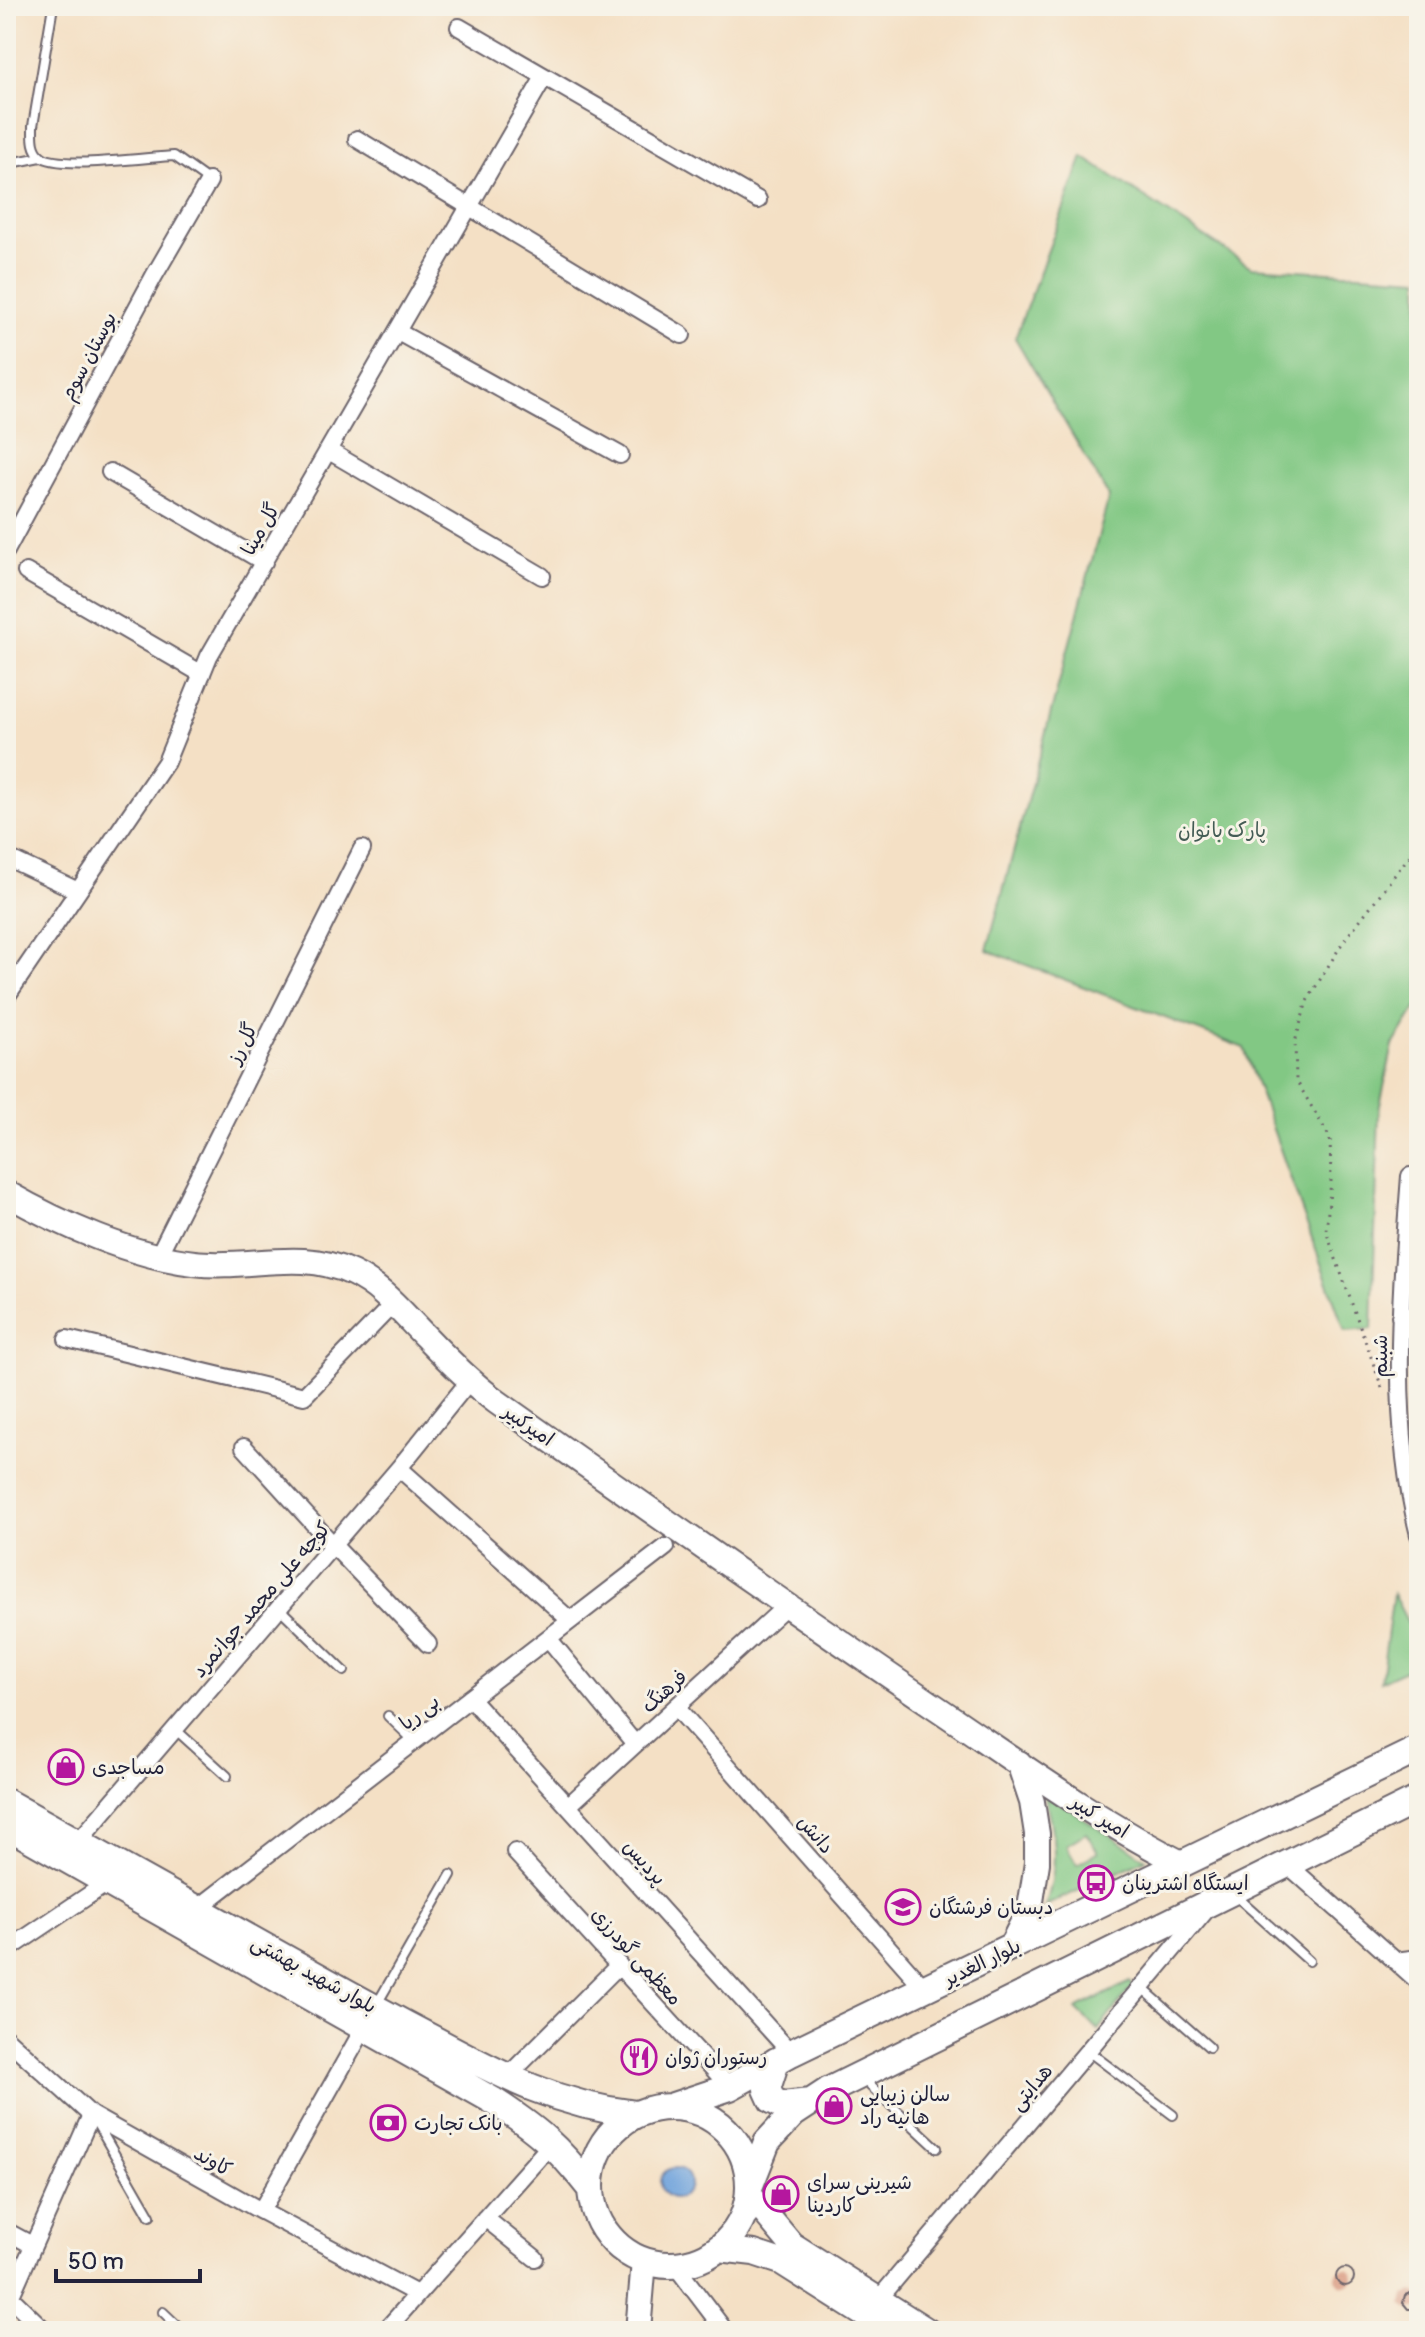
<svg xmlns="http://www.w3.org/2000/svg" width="1425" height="2337" viewBox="0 0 1425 2337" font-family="Pangolin,'Playpen Sans Arabic',sans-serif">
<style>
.green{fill:#82c884;stroke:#527560;stroke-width:2;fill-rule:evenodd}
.water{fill:#70a3dc;stroke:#49628c;stroke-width:2}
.building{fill:#d8967d}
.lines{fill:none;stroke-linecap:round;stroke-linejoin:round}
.lane-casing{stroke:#6c646b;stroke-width:12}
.street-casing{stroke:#6c646b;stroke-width:20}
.secondary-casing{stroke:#6c646b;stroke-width:28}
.primary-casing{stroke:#6c646b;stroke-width:30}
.path{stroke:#6c646b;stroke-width:3;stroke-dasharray:2 6;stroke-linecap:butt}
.lane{stroke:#fff;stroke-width:8}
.street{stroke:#fff;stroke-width:16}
.secondary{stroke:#fff;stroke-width:24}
.primary{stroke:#fff;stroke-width:26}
.labels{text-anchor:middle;stroke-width:6;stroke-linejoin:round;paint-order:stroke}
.street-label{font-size:20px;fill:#22223b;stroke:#f7f3e8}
.park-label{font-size:20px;fill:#445c55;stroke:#f7f3e8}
.poi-label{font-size:20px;fill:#22223b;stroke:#f7f3e8;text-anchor:start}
</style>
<rect width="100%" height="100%" fill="#f7f3e8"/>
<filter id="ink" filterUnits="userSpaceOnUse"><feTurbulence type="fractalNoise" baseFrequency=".0125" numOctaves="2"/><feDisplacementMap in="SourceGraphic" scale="16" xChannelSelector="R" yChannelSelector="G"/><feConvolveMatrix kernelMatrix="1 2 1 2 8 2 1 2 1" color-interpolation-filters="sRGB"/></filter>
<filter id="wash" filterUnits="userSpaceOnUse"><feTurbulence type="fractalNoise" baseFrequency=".006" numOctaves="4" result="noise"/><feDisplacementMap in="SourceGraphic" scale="32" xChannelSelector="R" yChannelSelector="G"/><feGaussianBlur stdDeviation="1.8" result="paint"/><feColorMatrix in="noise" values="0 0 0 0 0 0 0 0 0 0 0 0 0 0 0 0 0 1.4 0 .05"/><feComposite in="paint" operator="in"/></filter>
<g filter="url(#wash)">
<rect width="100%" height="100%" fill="#f4e0c5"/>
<path class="green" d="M1083,157L1251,267L1419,278V1004L1393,1045L1379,1110L1372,1329L1345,1331L1244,1048L987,950L1109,497L1015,338Z
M1393,1594L1419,1644V1664L1381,1681Z
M1044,1792L1146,1859L1045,1906C1060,1867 1054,1831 1044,1792ZM1086,1833L1098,1852L1077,1864L1066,1845Z
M1130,1982L1132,1987L1098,2030L1076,2009Z"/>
<path class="water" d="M660 2183a15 15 0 1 1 30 0a15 15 0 1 1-30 0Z"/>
<g id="blocks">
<path class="building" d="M1336 2277a9 9 0 1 1 18 0a9 9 0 1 1-18 0Z
M1413,2292L1419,2294V2309H1408L1403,2303L1405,2295Z"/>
</g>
</g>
<g filter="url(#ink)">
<use href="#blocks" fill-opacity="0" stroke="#6c646b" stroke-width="2"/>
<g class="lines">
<defs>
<path id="lane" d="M53,6L33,126C33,137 32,149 41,156C57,170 149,157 174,156L209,181
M6,164L41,157
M279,1608L344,1671
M388,1716L414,1741
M175,1729L227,1776
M1235,1895L1309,1961
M1141,1987L1209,2047
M377,2004L451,1875
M1088,2051L1173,2115
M863,2079L937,2148
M96,2122L150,2216
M163,2312L183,2331
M481,2328L484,2331"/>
<path id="street" d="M459,27L758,200
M357,139L682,335
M398,332L620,455
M329,451L542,576
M110,472L264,562
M6,551L154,276L209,181
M26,572L202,674
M6,857L78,891
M6,997L166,762L209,656L544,77
M1419,1177L1410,1176C1401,1295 1389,1417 1419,1535
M158,1256L362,849
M1400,1316L1419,1318
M67,1339L304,1396L394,1303
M244,1447L333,1545L428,1644
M399,1468L570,1620
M548,1638L635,1744
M470,1698L791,2053
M676,1707L925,1989
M568,1806L787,1605
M78,1842L399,1468L470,1380
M515,1852L730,2087
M1287,1864L1419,1982
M197,1909L666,1547
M6,1951L107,1883
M1395,1961L1419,1958
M6,2038L91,2115L261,2211L417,2294
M506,2078L619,1965
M261,2211L364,2028
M485,2218L535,2258
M6,2231L32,2245
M675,2265L725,2331
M11,2298L45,2331
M878,2300L1207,1909
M6,2307L91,2115
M385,2331L552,2143"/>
<path id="secondary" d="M6,1193C60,1224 132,1256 194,1263C248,1270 300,1248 352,1273C382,1287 402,1313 425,1336C447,1359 471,1383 497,1402C641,1504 785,1605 931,1704C1013,1759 1094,1819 1183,1864
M1010,1948L1030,1908L1037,1863V1834L1032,1802L1019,1763
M749,2194L791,2244L928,2331
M719,2249L754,2253L781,2262L890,2331
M638,2331L644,2261"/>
<path id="primary" d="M6,1802C110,1860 215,1919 319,1977C358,1999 397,2020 437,2041C504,2077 558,2105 635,2114
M6,1825L492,2100C537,2129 557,2146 590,2188
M776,2061L767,2089L772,2100L782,2105L811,2102
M673,2106L730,2087L791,2053L1419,1749
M591 2186a79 79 0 1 1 158 0a79 79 0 1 1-158 0Z
M750,2185L767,2142L793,2114L828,2091L1419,1799"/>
</defs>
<use href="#lane" class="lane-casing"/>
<use href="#street" class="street-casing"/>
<use href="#secondary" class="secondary-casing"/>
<use href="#primary" class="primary-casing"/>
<path class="path" d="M1382,1388L1326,1231L1331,1181L1330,1138L1296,1080L1295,1042L1307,1001L1343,942L1411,854"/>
<use href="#lane" class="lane"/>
<use href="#street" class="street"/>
<use href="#secondary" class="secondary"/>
<use href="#primary" class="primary"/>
</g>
</g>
<defs>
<symbol id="shop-ring" viewBox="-11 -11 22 22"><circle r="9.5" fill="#f7f3e8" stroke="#b5179e" stroke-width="1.5"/><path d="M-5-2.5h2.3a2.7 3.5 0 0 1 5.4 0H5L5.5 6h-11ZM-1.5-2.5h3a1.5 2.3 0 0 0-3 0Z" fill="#b5179e"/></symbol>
<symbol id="bus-ring" viewBox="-11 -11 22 22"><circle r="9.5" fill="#f7f3e8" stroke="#b5179e" stroke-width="1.5"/><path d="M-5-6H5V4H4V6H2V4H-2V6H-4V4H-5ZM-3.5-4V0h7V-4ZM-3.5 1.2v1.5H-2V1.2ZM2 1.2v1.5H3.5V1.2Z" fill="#b5179e"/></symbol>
<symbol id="school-ring" viewBox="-11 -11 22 22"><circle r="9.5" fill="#f7f3e8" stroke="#b5179e" stroke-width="1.5"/><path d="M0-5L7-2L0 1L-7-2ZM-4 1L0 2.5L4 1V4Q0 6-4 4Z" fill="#b5179e"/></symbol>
<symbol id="restaurant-ring" viewBox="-11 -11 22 22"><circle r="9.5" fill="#f7f3e8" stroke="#b5179e" stroke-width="1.5"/><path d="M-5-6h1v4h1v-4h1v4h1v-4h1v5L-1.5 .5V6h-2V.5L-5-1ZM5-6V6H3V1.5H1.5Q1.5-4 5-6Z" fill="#b5179e"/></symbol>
<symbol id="bank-ring" viewBox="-11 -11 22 22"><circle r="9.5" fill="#f7f3e8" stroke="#b5179e" stroke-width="1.5"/><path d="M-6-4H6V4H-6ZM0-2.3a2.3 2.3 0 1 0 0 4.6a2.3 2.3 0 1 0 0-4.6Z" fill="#b5179e"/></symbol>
</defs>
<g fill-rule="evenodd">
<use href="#shop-ring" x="46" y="1747" width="40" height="40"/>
<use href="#bus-ring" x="1076" y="1863" width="40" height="40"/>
<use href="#school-ring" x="883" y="1887" width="40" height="40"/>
<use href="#restaurant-ring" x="619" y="2037" width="40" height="40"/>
<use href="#shop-ring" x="814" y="2086" width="40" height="40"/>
<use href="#bank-ring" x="368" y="2103" width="40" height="40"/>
<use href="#shop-ring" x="761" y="2174" width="40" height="40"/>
</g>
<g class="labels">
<g class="street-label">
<text transform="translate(88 356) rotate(-62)" y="7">بوستان سوم</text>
<text transform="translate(260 529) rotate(-60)" y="7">گل مینا</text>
<text transform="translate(242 1043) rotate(-63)" y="7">گل رز</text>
<text transform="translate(1380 1356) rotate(-90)" y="7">شبنم</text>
<text transform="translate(529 1425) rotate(35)" y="7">امیرکبیر</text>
<text transform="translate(261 1599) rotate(-49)" y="7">کوچه علی محمد جوانمرد</text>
<text transform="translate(664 1691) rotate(-42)" y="7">فرهنگ</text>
<text transform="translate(419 1712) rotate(-38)" y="7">بی ریا</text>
<text transform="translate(1100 1816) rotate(32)" y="7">امیر کبیر</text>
<text transform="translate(816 1834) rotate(49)" y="7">دانش</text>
<text transform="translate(645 1862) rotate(48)" y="7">پردیس</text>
<text transform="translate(637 1956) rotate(48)" y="7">معظمی گودرزی</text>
<text transform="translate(982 1962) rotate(-26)" y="7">بلوار الغدیر</text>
<text transform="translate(314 1974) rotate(29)" y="7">بلوار شهید بهشتی</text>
<text transform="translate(1031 2087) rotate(-50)" y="7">هدایتی</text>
<text transform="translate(213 2161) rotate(30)" y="7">کاوند</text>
</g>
<g class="park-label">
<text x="1222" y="837">پارک بانوان</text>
</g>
<g class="poi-label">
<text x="92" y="1774">مساجدی</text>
<text x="1122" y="1890">ایستگاه اشترینان</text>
<text x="929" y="1914">دبستان فرشتگان</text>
<text x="665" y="2064">رستوران ژوان</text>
<text x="860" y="2101">سالن زیبایی<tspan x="860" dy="23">هانيه راد</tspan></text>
<text x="414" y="2130">بانک تجارت</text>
<text x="807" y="2189">شیرینی سرای<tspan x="807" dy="23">کاردینا</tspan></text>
</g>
</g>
<rect width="1425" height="2337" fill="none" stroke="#f7f3e8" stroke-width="32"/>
<path d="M56 2269v12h144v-12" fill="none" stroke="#22223b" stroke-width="4"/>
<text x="68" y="2269" font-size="24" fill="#22223b" stroke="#f7f3e8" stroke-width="6" paint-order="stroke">50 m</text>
</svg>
